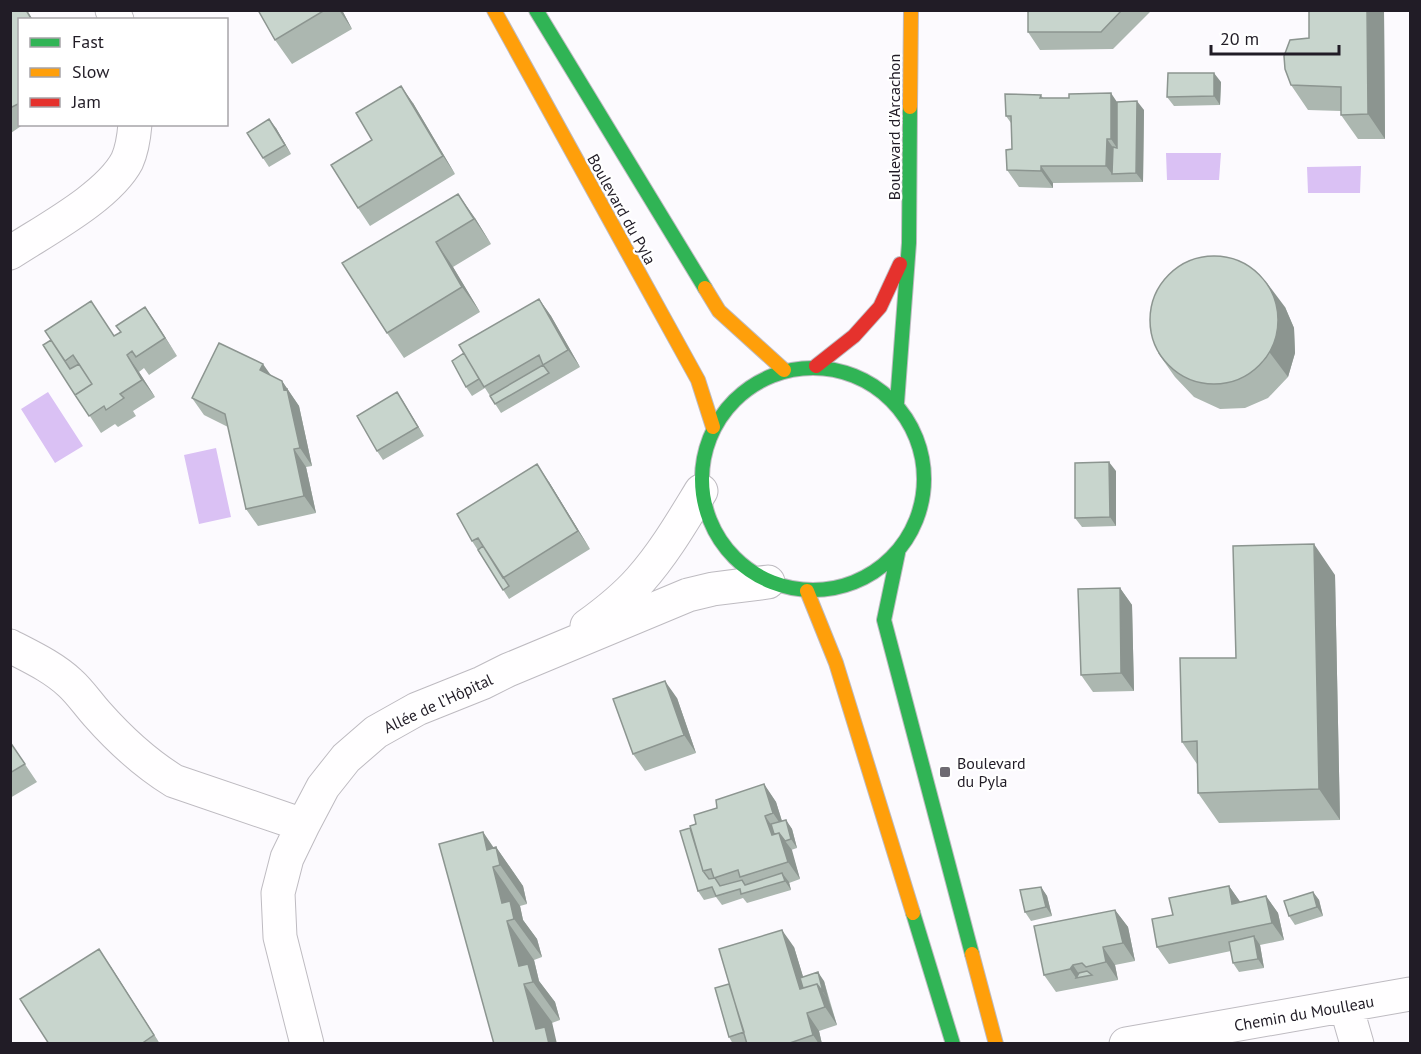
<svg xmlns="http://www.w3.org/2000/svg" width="1421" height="1054" viewBox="0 0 1421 1054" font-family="'PT Sans',sans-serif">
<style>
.water{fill:#dac1f4}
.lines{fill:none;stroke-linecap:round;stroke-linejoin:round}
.street-casing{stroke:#bebbc1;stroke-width:35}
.fast-casing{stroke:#bebbc1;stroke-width:16}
.slow-casing{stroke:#bebbc1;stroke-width:16}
.jam-casing{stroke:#bebbc1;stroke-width:16}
.street{stroke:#fffeff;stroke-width:33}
.fast{stroke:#30b455;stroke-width:14}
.slow{stroke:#ff9f0a;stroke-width:14}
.jam{stroke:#e5322d;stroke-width:14}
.wall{fill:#acb7b0}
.shaded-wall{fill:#8c9590}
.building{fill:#c8d5cd;stroke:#8c9590;stroke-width:1.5}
.poi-dot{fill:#6e6a72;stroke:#fff;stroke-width:2}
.labels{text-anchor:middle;stroke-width:4.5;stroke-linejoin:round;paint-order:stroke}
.street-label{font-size:16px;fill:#211c26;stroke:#fff}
.poi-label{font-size:16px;fill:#211c26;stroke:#fff;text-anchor:start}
</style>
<rect width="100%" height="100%" fill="#fcfafe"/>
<path class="water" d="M1166,153H1221L1219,180H1167Z
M1361,166L1360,193H1308L1307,167Z
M48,392L83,446L55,463L21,409Z
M216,448L231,517L199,524L184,455Z"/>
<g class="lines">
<defs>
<path id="street" d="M112,10L117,20
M10,253C45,230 108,197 127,161C132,150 134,136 135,124
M587,626C605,613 625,597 640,580C664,553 682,522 701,491
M10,646C31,657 53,667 70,683C80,692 88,704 97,714C120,740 145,763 174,781L303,825
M1346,1006L1357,1044
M307,1044L280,937L278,893L287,858L303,825L323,787L346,758L376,732L417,709L482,683L508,670L688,595L713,589L768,582
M1126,1044L1410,994"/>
<path id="fast" d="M536,10L705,288
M702 479a111 111 0 1 1 222 0a111 111 0 1 1-222 0Z
M897,403L909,243L910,107
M898,553L884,620L972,954
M913,913L953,1044"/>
<path id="slow" d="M494,10L698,380L713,427
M910,107L911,10
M705,288L719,311L784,370
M807,591L836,663L913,913
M972,954L996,1044"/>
<path id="jam" d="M816,366L854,336L880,307L900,264"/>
</defs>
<use href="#street" class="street-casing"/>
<use href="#fast" class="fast-casing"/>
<use href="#slow" class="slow-casing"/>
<use href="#jam" class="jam-casing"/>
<use href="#street" class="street"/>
<use href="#fast" class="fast"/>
<use href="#slow" class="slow"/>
<use href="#jam" class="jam"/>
</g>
<path class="wall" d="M10,10H27L33,20H20V124H24L11,133Z
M258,10H342L352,29L292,64L275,40Z
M1028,10H1152L1113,49L1040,50L1028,32Z
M1309,10H1384L1385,139H1358L1341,115V111L1308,110L1291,85L1309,38Z
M1221,82L1220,105L1174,106L1167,97Z
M1041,95L1043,98L1117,102L1144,110L1143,182L1053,183V188L1019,187L1007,170L1012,149L1011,123L1006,116Z
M413,103L455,174L370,226L358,208L372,140Z
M276,128L291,154L269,167L263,158Z
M475,218L491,244L453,267L480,312L404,358L387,333L342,263Z
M539,299L551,316L580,367L501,413L485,388L472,396L466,387L464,353Z
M145,307L177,356L149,375L144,368L139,372L155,397L133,411L136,416L118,427L115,424L101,433L43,345L115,336L121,332Z
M1285,307L1294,328L1295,353L1288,377L1268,398L1245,408L1220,409L1194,397L1175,377L1158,353Z
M272,376L282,381L299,406L312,466L306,467L316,513L258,526L246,509L228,427L204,415L192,398Z
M397,392L424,436L383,460L377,451Z
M1116,471V526L1082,527L1075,518Z
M549,482L590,549L509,599L472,541Z
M1335,575L1340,820L1219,823L1198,793L1197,764L1182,742L1236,658Z
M1120,588L1132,605L1134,691L1093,692L1081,675Z
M677,698L696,753L645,771L633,754Z
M10,742L37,782L10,798Z
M764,784L776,802L782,821L786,820L792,829L797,848L791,850L800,879L789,883L791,890L747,903L743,898L722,905L716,897L704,900L698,891L690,828L717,808Z
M483,832L494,848L496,847L523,886L527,904L520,906L523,920L537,939L542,957L534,960L539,981L555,1002L560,1020L494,1044Z
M1229,886L1240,902L1266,896L1278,913L1284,940L1260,945L1264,968L1239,972L1233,963L1231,951L1169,964L1157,947L1173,915Z
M1041,887L1047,896L1052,916L1031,921L1025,912Z
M1313,892L1319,900L1323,916L1295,925L1289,916Z
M1115,910L1128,927L1135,961L1115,965L1118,980L1056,992L1044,975Z
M794,947L803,977L824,981L837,1025L819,1031L822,1044H747V1042L743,1044H733L729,1037V984Z
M111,967L160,1044H49Z"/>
<path class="shaded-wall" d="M339,10H342L352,29Z
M1367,10H1384L1385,139L1368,114Z
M1214,73L1221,82L1220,105L1214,96Z
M401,86L413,103L455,174L443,156Z
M1111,93L1123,111V157L1111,139Z
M1137,101L1144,110L1143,182L1136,173Z
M269,119L276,128L291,154L285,145Z
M1107,139L1119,156L1112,174L1106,166Z
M1041,166L1053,183V188L1041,171Z
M458,194L475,218L491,244L474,219Z
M436,242L453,267L480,312L462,287Z
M1267,283L1285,307L1294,328L1295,353L1288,377L1270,353Z
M539,299L551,316L580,367L568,350Z
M145,307L157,324L177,356L165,338Z
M127,355L139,372L155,397L142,380Z
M263,364L275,381L260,370Z
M282,381L299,406L312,466L300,448Z
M397,392L403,401L424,436L418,427Z
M294,449L306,467L316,513L304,496Z
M1109,462L1116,471V526L1110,517Z
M537,464L549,482L590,549L578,531Z
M1314,544L1335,575L1340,820L1319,789Z
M1120,588L1132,605L1134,691L1121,673Z
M665,681L677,698L696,753L684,735Z
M764,784L776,802L785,831L773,813Z
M765,816L777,833L772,835Z
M786,820L792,829L797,848L791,839Z
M483,832L497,853L496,847L523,886L527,904L500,865L487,850Z
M779,833L792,850L800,879L788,862Z
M493,867L520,906L523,920L537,939L542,957L514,919L502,903Z
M782,873L789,882L791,890L785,881Z
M1229,886L1241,903L1232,904Z
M1041,887L1047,896L1052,916L1046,907Z
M1313,892L1319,900L1323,916L1317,907Z
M1266,896L1278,913L1284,940L1272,923Z
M1115,910L1128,927L1135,961L1123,943Z
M507,921L534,960L539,981L555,1002L560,1020L533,982L519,966Z
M782,930L794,947L809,996L800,989Z
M1254,936L1260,945L1264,968L1258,959Z
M1103,947L1115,965L1118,980L1106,962Z
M99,949L111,967L160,1044L154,1035Z
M1073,965L1081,977L1076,978L1070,969Z
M818,972L824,981L829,1001L823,992Z
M524,984L552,1022L557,1044H546L536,1029Z
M817,984L829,1001L837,1025L825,1007Z
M807,1013L819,1031L822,1044H819L813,1035Z"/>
<path class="building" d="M10,10H26L32,20H20V103L10,108Z
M258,10H325L275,40Z
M1028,10H1122L1101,32H1028Z
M1309,10H1367L1368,114L1341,115V87L1291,85L1285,69L1284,56L1290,40L1309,38Z
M1168,73H1214V96L1167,97Z
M401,86L443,156L358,208L331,165L372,140L356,113Z
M1111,93V139H1107L1106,166H1041V171L1007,170L1006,150L1012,149L1011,116H1006L1005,94L1041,95L1040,98H1069V94Z
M1137,101L1136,173L1112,174L1113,147L1117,148V102Z
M269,119L285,145L263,158L247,133Z
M458,194L474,219L436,242L462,287L387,333L342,263Z
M1150 320a64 64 0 1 1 128 0a64 64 0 1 1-128 0Z
M539,299L568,350L543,365L539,355L484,387L459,345Z
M91,301L114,336L121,332L116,326L145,307L165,338L136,357L132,351L127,355L142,380L120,394L124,398L106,410L104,406L89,416L75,395L92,384L73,355L65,361L45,331Z
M51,340L70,369L79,364L92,384L75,395L43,345Z
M219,343L263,364L260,370L282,381L284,390L287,389L300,448L294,449L304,496L246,509L225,414L192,398Z
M464,353L479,379L466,387L452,361Z
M543,365L549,373L495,404L490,396Z
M397,392L418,427L377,451L357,416Z
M1109,462L1110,517L1075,518V463Z
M537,464L578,531L503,578L478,538L472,541L457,514Z
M1314,544L1319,789L1198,793L1197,741L1182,742L1180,658H1236L1233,546Z
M483,546L509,586L503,590L478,550Z
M1120,588L1121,673L1081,675L1078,589Z
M665,681L684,735L633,754L613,699Z
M10,742L25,764L10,773Z
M764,784L773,813L765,816L772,835L779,833L788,862L740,877L738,870L714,878L711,869L703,871L690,826L696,824L694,815L717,808L716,800Z
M786,820L791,839L785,841L779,833L774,834L771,824Z
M690,828L703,871L709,879L715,878L720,886L742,880L745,885L782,873L785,881L741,894L740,889L716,896L712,887L698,891L680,831Z
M483,832L487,850L496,847L500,865L493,867L502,903L510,901L514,919L507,921L519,966L528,964L533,982L524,984L536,1029L545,1027L549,1044H494L439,844Z
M1229,886L1232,904L1266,896L1272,923L1157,947L1152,919L1173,915L1169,898Z
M1041,887L1046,907L1025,912L1020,890Z
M1313,892L1317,907L1289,916L1284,901Z
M1115,910L1123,943L1103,947L1106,962L1086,967L1082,963L1073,965L1070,969L1044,975L1034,926Z
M782,930L800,989L817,984L825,1007L807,1013L813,1035L787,1044H747L719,949Z
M1254,936L1258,959L1233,963L1229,942Z
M99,949L154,1035L141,1044H49L20,999Z
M1087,971L1092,975L1076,978L1079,973Z
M818,972L823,992L817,984L803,988L800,978Z
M729,984L744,1032L729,1037L715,988Z"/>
<rect class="poi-dot" x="939" y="766" width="12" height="12" rx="3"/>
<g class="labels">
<g class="street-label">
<text transform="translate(894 127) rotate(-90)" y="6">Boulevard d'Arcachon</text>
<text transform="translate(622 209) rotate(61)" y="6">Boulevard du Pyla</text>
<text transform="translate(438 703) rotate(-25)" y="6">Allée de l’Hôpital</text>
<text transform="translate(1304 1013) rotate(-10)" y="6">Chemin du Moulleau</text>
</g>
<g class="poi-label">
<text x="957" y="769">Boulevard<tspan x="957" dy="18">du Pyla</tspan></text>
</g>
</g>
<rect width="1421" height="1054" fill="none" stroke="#211c26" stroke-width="24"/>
<rect x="18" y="18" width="210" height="108" fill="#ffffff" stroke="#a6a4a8" stroke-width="1.5"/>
<rect x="30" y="38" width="30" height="9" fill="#30b455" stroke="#a6a4a8" stroke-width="1.5"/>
<text x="72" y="48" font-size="18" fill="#211c26">Fast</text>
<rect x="30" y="68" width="30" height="9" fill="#ff9f0a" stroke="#a6a4a8" stroke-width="1.5"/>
<text x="72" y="78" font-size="18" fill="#211c26">Slow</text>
<rect x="30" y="98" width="30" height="9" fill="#e5322d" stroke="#a6a4a8" stroke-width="1.5"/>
<text x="72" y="108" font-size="18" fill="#211c26">Jam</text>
<path d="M1211 45v9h128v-9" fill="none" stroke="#211c26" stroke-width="3"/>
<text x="1220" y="45" font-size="18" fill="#211c26" stroke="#ffffff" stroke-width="4.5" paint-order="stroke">20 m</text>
</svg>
